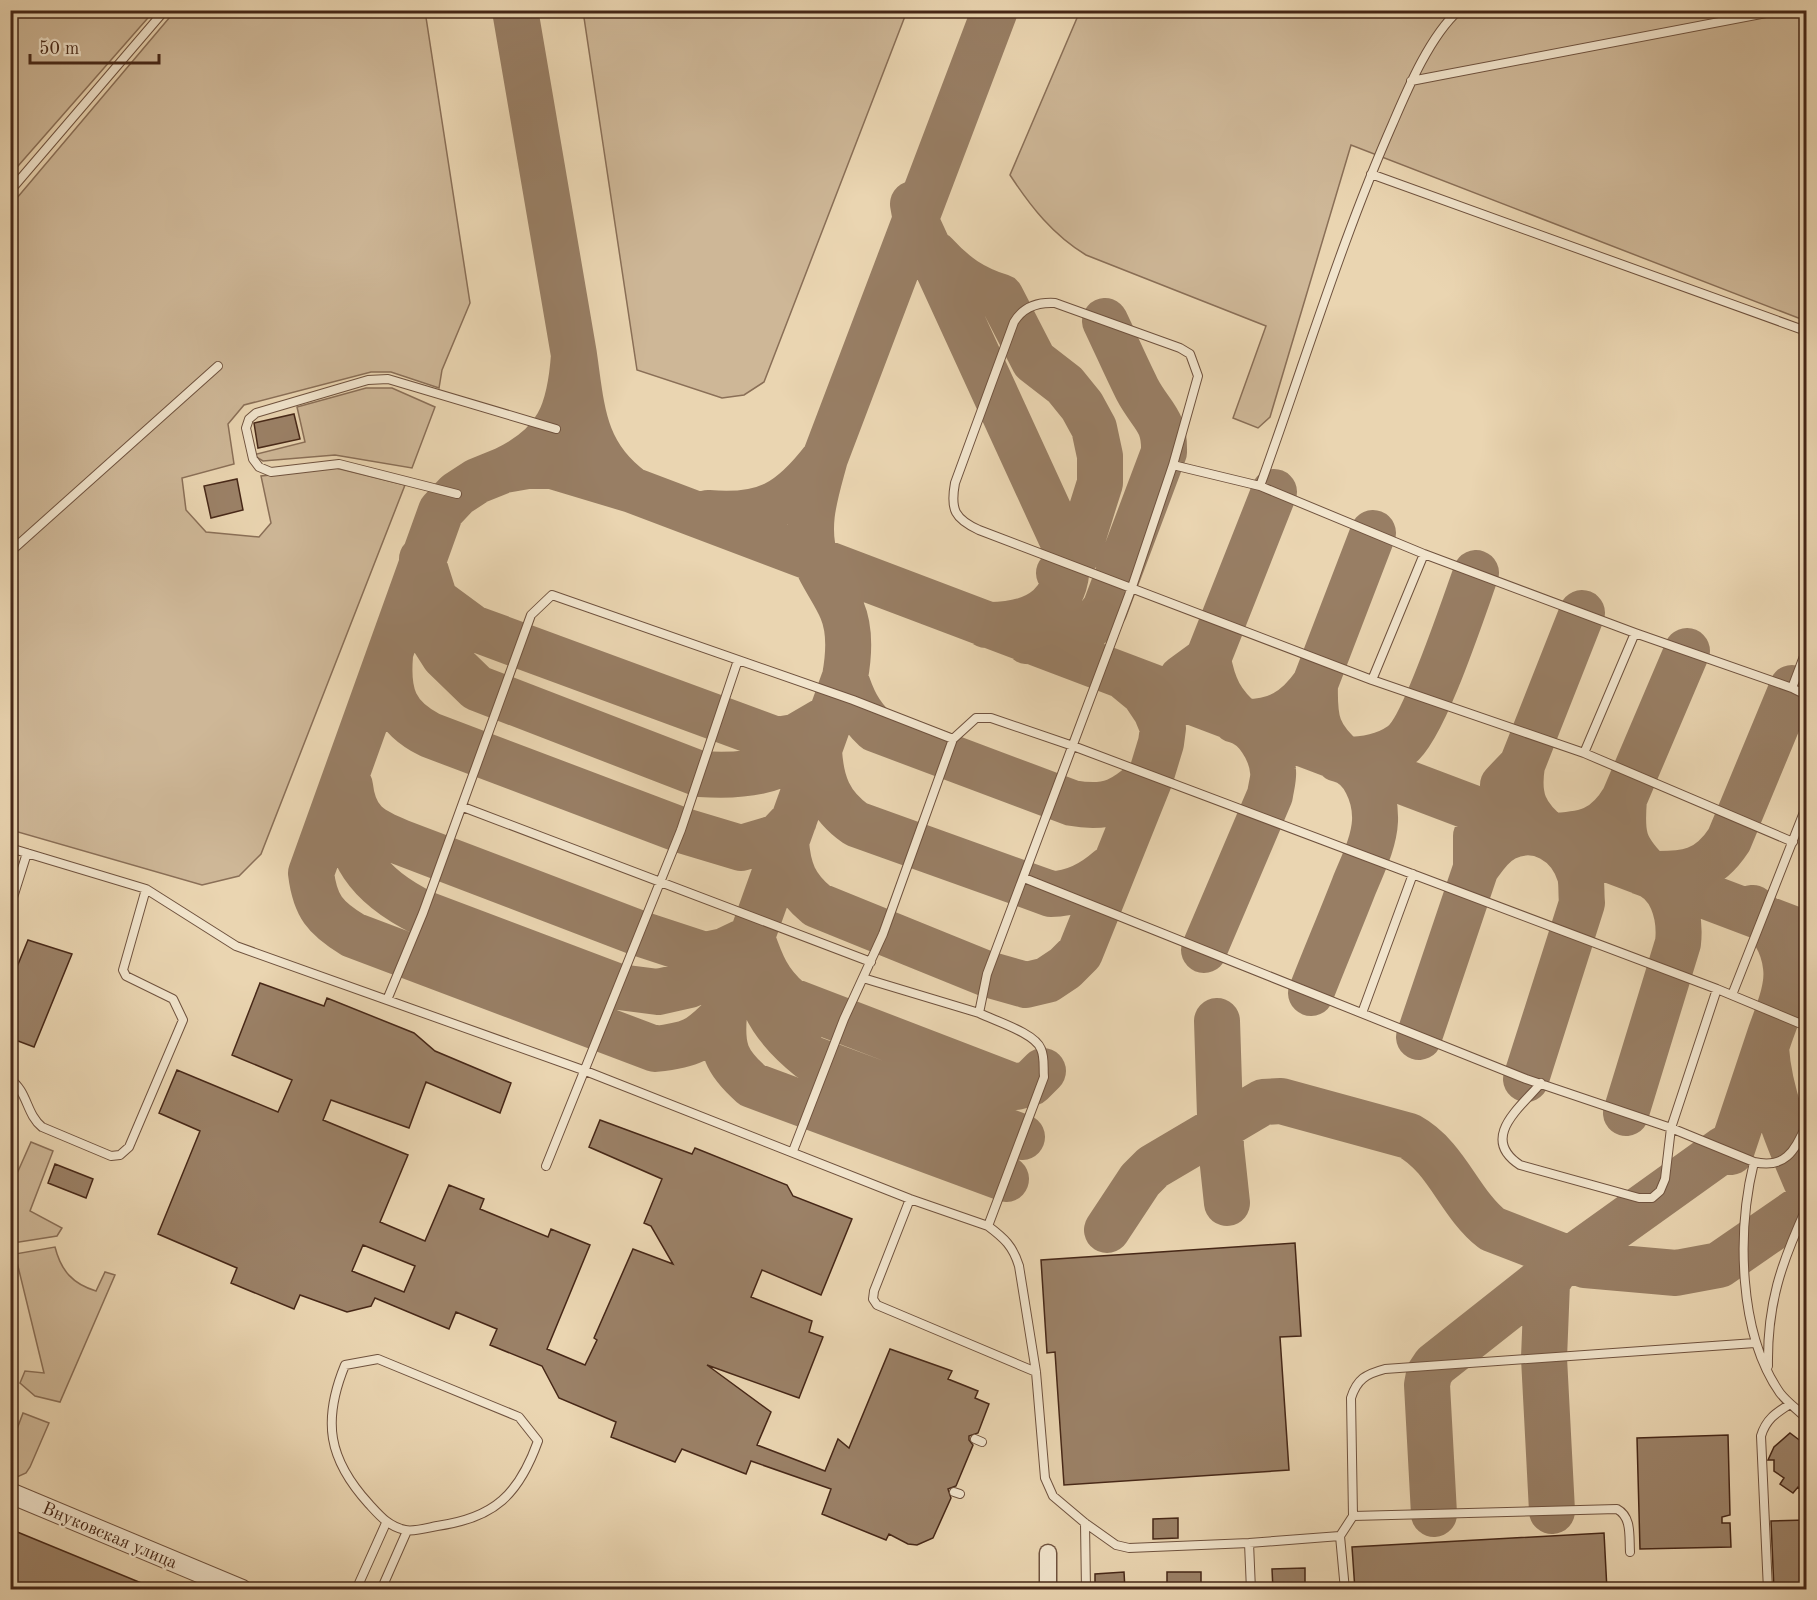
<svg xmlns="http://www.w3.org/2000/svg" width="1817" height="1600" viewBox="0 0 1817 1600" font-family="'Old Standard TT',serif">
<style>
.green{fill:#ceb797;stroke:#8a6f57;stroke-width:1.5}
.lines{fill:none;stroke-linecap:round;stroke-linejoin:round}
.taxiway{stroke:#987e64;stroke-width:46}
.building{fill:#9b8167;stroke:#462717;stroke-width:1.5;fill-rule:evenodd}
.service-casing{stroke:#6f523e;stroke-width:10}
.minor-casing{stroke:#6f523e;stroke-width:19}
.tertiary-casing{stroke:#6f523e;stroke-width:22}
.service{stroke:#f1e4cc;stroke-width:8}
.minor{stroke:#f1e4cc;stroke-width:16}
.tertiary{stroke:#f1e4cc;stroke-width:20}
.labels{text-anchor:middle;stroke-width:4.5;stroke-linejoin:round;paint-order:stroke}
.street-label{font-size:18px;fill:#462717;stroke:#f1e4cc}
</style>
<rect width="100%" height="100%" fill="#ead5b1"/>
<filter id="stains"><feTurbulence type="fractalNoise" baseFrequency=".00333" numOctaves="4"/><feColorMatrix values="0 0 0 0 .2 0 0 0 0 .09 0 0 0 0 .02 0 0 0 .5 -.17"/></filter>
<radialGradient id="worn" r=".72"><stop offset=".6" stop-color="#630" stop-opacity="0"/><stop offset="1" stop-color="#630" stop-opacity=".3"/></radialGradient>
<path class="green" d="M11,10L154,11L11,174L10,11Z
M175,11H425L470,303L442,370L439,388L391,372H371L244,405L228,424L234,464L182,478L186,510L206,532L259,537L271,523L261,476L336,468L405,485L261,854L239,876L202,885L11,830V205Z
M583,11H907L764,382L744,395L722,398L637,370Z
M1080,11H1806V321L1351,145L1270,417L1258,428L1233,418L1266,326L1086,255C1053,235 1031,207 1010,175Z
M366,388H392L435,407L412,468L335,455L263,461L253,455L305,442L297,407Z
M31,1142L53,1151L30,1211L62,1228L57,1236L13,1243L10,1238L11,1178H15Z
M55,1247C61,1271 73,1284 96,1291L105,1272L115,1275L60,1402L35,1396L20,1383L25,1371L44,1373L15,1254Z
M23,1413L49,1423L30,1467L26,1473L17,1477L11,1474V1445Z"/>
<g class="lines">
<path class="taxiway" d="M515,10L574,355
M995,10L825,458C816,492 804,525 816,561C823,578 835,593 842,610C851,631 849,655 845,677L724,1015C699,1041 691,1045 655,1049L353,935C325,918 315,906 311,873L441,511L457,494L477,481L504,470L527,466H552L632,490L1806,934
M913,204L916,221L1065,546C1075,603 1038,626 986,625
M935,254C955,276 973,288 1001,297L1034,361L1065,385L1082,406L1094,428L1100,456V483L1078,553L1059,573
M504,470C558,445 570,412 574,355C582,411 583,454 632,490
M708,513C765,518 790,503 824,459
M422,559L435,600L473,628L777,740L795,737L831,716C799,769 758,778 700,774L477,688L444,656L430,634L423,609Z
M1027,641C1063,644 1083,639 1105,609L1164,452C1165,419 1151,416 1137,389C1126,367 1116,344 1105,321
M390,656C387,694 394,717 430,735L681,830L741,848L778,837L794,820
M1208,659C1213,687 1221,703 1243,722C1276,723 1296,711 1315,684L1373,533
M845,677C852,699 859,714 875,729L1072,803C1110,810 1124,800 1151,776
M1182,678L1208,659L1274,492
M1315,684C1314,721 1317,736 1345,760C1365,760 1384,757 1401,745C1424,728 1464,606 1476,573
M819,751C821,783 829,805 856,824L1051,894C1074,894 1092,884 1109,869
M1522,765C1517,798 1524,815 1550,836C1585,835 1605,831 1624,799L1687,651
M1503,785L1522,765L1582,613
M350,786C354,821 370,830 400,842L641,934L705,955L724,951L749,939
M340,792C348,855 366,885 423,913L619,987L658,992L689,985L715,974L747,952
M1624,799C1621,836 1623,847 1650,874C1687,875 1708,872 1729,840L1792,688
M786,842C788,870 795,887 817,905L987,974L1026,985L1047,980L1065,968L1080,953L1151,776L1161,743L1163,728L1156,711L1144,693L1127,679
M1476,868C1484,857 1492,844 1505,838C1537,822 1570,842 1580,875C1582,883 1581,894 1582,903L1526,1079
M1204,950L1270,795C1271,787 1274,778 1273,771C1271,750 1256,725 1235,720
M1311,993C1325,957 1340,922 1354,886C1362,866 1374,843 1375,821C1376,797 1364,764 1338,759
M724,1015C721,1049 726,1062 752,1085L1006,1179
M1217,1021L1221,1147L1227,1203
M1419,1037L1476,868V836
M1766,1048C1769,1094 1788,1139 1806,1181
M1626,1113L1678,943C1681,916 1672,879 1641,872
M1022,1137L810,1058C764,1021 756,995 752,938C761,964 768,982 789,1000L1016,1087L1031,1083L1043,1071
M1731,1152C1744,1114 1756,1076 1769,1038C1776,1017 1789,990 1786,967C1784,944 1770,922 1753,908
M1107,1230L1140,1180L1153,1167L1263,1102L1281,1101L1409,1136C1447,1157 1459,1203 1492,1229L1585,1265L1676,1273L1719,1265L1806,1205
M1552,1511L1544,1358L1547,1283L1554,1271L1569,1260L1724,1149
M1434,1514L1427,1385L1429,1374L1435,1365L1554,1271"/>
</g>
<path class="building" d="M294,414L300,439L258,448L254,423Z
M237,479L243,510L211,518L204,486Z
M28,940L72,954L34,1047L10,1038V984Z
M260,983L324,1006L327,998L414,1033L435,1051L511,1083L500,1113L426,1082L409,1128L331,1100L323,1120L408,1155L380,1222L425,1241L449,1185L484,1199L480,1209L548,1237L551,1229L590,1245L547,1349L585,1365L597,1340L594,1338L633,1249L673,1264L651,1226L644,1223L662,1179L589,1147L600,1120L692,1154L695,1148L787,1185L793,1196L852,1219L821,1295L762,1270L751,1297L812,1321L809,1332L823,1337L799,1398L707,1365L771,1412L757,1445L825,1471L838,1439L849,1448L890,1349L952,1371L948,1379L978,1391L975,1398L989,1404L978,1433L969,1436V1440L973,1445L956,1486L948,1489L951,1498L933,1538L917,1545L908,1544L889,1534L886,1540L822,1514L831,1489L751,1461L746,1474L682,1449L675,1462L611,1437L616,1422L559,1398L542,1366L490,1345L497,1329L456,1312L449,1329L375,1298L371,1306L347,1312L300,1295L294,1309L231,1283L237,1268L158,1234L200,1131L159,1113L177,1070L278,1112L292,1080L232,1055ZM363,1245L415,1266L404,1292L352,1271Z
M55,1164L93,1179L86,1198L48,1183Z
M1295,1243L1301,1336L1280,1337L1289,1470L1064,1485L1055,1352L1047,1353L1041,1260Z
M1790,1433L1806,1445V1495L1798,1487L1793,1493L1780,1484L1784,1478L1774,1471V1460H1768L1774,1447Z
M1728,1435L1730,1515L1722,1517V1523H1730L1731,1547L1640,1549L1637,1438Z
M1178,1518V1538L1153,1539V1519Z
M1806,1520V1590H1774L1771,1521Z
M10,1529L156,1589V1590H31L10,1581Z
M1604,1533L1607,1590H1355L1352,1547Z
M1305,1568V1590H1273L1272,1569Z
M1124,1572L1125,1590H1095V1574Z
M1167,1572H1201V1590H1167Z"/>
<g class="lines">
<defs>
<path id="service" d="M1411,81L1782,10
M1371,174L1806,331
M10,191L165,10
M1173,465L1198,376L1190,354L1180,348L1055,303C1038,302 1023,307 1014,322L955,483C950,510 955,519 979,530L1372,680L1584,753L1793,842
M1260,486C1304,365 1341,241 1393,123C1408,88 1430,36 1459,10
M457,494L339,464L271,472L259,467L253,459L246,428L249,419L256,413L368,380L388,379L556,429
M10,552L218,366
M1372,680L1424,554
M1792,688L1806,651
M1584,753L1635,633
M463,807L871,962
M10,848L146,889L236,946L387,1000L423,913L531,615L552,595L853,700L953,739L976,718H991L1073,746L1717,989L1806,1026
M1024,878L1526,1079L1671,1128L1754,1162C1786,1169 1794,1151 1806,1126
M10,907L27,853
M863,978L979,1013
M1732,995L1806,807
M387,1000L583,1070L910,1199L988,1226L1044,1077C1043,1068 1045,1058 1041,1049C1035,1033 995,1021 979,1013L987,974L1132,587L1173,465L1260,486L1424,554L1635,633L1792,688L1806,695
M1362,1013L1413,874
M10,1079C28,1092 26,1114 42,1127L111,1156L120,1155L129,1147L183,1020L173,999L126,976L123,970L146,889
M1541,1083C1520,1108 1479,1138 1520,1165L1639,1198H1652L1660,1191L1665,1179L1671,1128L1717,989
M793,1151L844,1019L883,934L953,739
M1754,1162C1737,1231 1738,1333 1780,1393C1788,1403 1797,1409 1806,1418
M546,1166L681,830L738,660
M910,1199L874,1291L873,1299L877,1305L1036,1372
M988,1226C1004,1238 1013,1246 1019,1266L1036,1372L1045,1478L1053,1496L1085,1523L1116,1545L1129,1548L1249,1543L1340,1536
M378,1359L519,1417L538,1441C519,1494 495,1518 437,1526C427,1528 414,1532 405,1530C388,1526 380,1516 369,1504C328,1459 322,1421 345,1365Z
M1768,1366C1767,1304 1781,1264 1806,1209
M975,1439L982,1442
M954,1492L960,1494
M1353,1516L1617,1509C1632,1517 1629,1536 1630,1552
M1085,1523L1086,1590
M1249,1543L1251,1590
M356,1590L386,1523
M381,1590L407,1531
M1345,1590L1340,1536L1353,1516L1351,1398C1357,1379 1366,1374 1385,1369L1755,1343
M1768,1590L1761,1436C1766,1419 1776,1413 1790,1404"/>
<path id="minor" d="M1048,1553V1590"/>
<path id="tertiary" d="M10,1493L242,1590"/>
</defs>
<use href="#service" class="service-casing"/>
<use href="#minor" class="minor-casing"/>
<use href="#tertiary" class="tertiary-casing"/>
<use href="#service" class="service"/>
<use href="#minor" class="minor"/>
<use href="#tertiary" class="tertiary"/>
</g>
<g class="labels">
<g class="street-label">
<text transform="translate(110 1535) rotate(23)" y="6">Внуковская улица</text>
</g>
</g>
<rect width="1817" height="1600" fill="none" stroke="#ead5b1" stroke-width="36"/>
<rect x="12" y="12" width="1793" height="1576" fill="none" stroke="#462717" stroke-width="3"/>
<rect x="18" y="18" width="1781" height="1564" fill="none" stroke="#462717" stroke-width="1.5"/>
<path d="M30 54v9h129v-9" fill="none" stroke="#462717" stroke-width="3"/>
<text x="39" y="54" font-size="18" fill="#462717" stroke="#f1e4cc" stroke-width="4.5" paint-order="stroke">50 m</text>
<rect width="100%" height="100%" filter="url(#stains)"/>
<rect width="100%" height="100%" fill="url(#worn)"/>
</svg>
